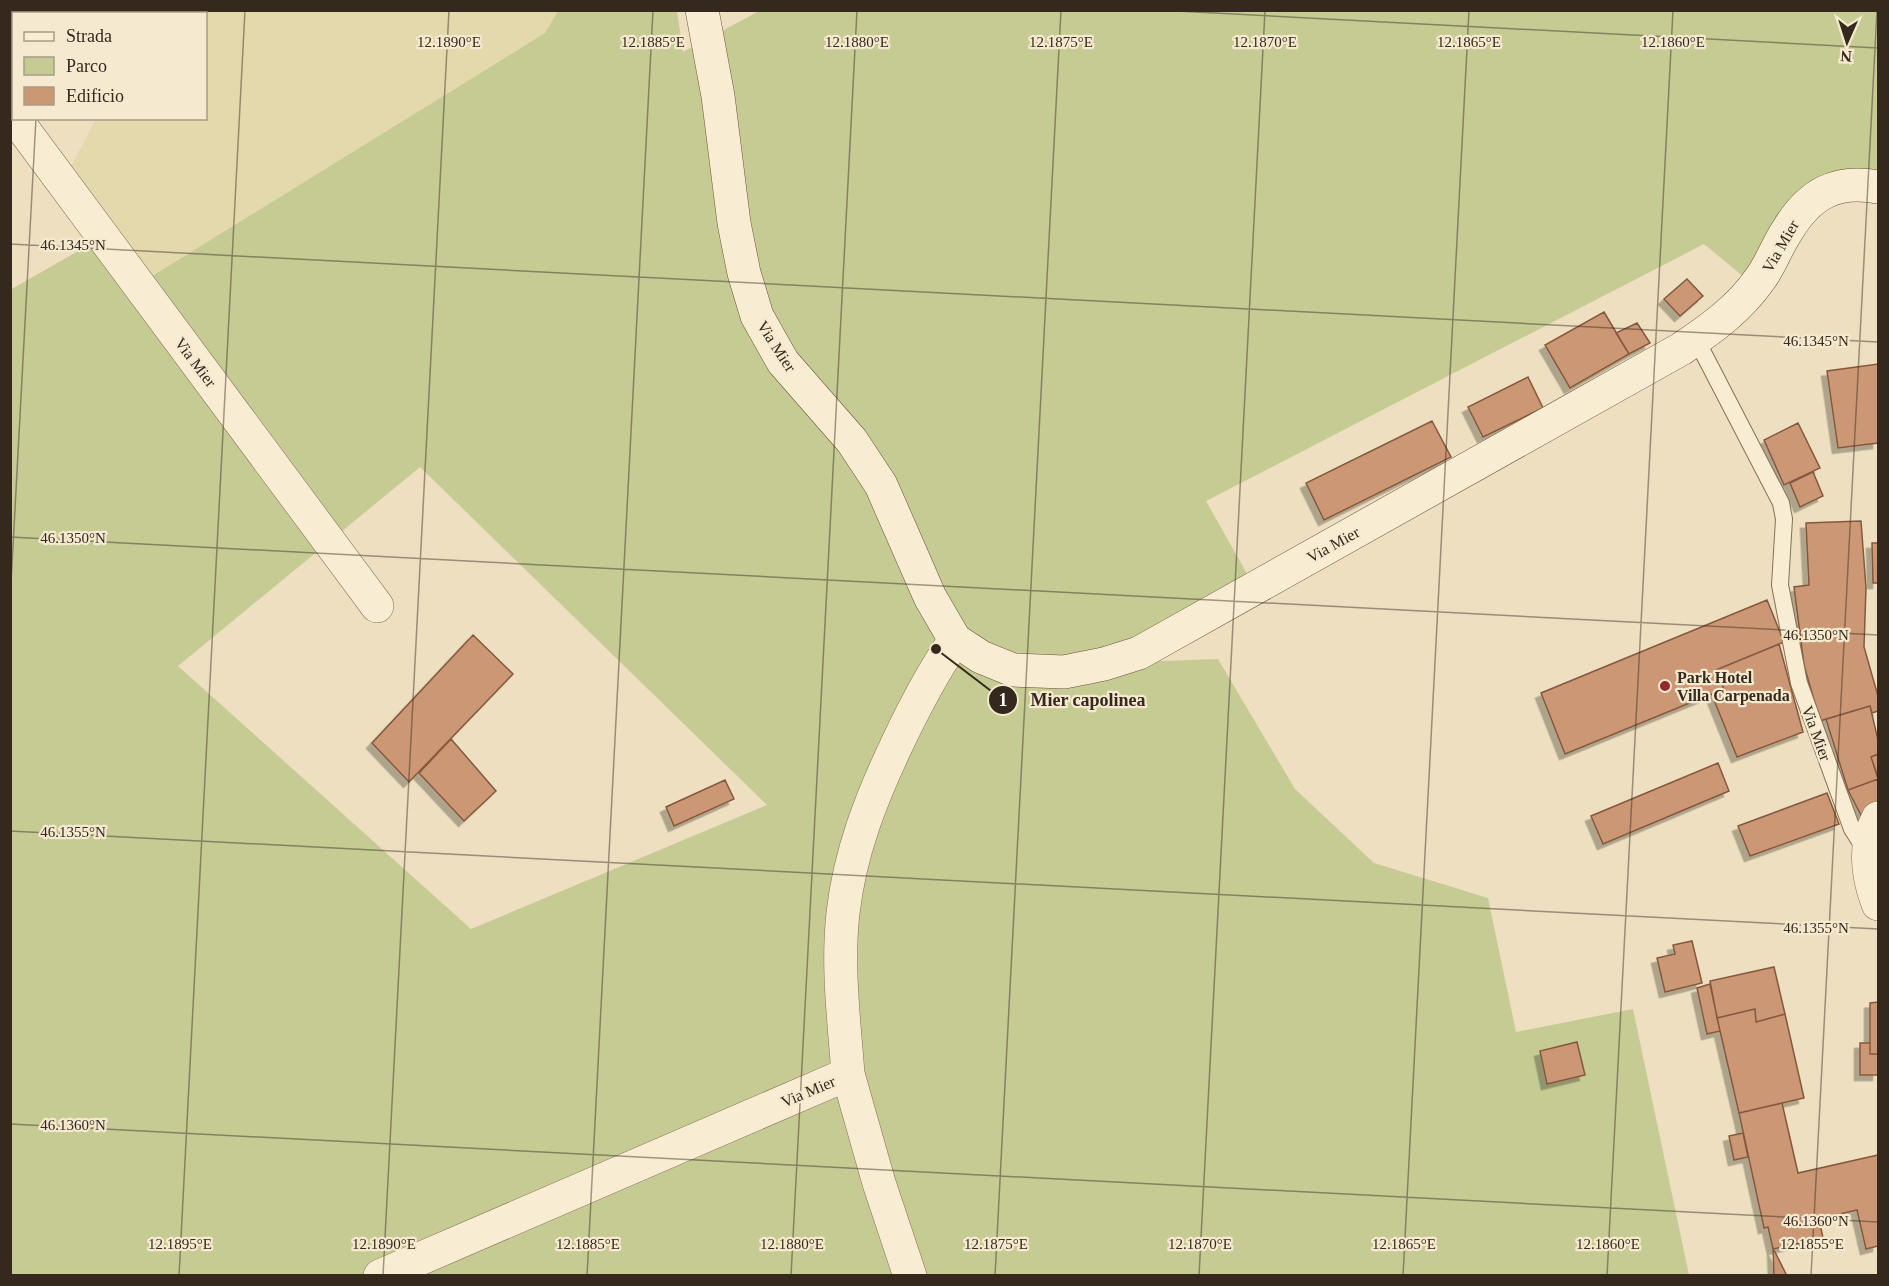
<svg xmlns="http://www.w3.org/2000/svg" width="1889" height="1286" viewBox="0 0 1889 1286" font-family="Georgia,serif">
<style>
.farmland{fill:#e3d9ad}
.green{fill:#c6cb94;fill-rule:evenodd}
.building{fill:#cc9775;stroke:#85593e;stroke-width:1.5;filter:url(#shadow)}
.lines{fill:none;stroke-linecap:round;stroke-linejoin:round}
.lane-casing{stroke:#866f58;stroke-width:18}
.street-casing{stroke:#866f58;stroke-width:34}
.secondary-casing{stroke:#68513b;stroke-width:34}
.lane{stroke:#f8ecd2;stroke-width:16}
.street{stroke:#f8ecd2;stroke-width:33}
.secondary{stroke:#f8ecd2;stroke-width:33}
.ticks{fill:none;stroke:#35281c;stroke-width:1.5;stroke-opacity:0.45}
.poi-dot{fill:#95282b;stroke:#f5e9cf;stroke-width:2}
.labels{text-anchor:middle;stroke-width:4.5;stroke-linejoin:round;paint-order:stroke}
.street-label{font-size:16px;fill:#35281c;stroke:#f5e9cf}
.poi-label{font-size:16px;font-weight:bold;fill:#35281c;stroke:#f5e9cf;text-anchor:start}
.ticks-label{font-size:15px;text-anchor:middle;fill:#35281c;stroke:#f5e9cf;stroke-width:4.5;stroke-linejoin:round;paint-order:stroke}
.leader{fill:none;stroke:#35281c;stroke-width:2}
.callout-dot{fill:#35281c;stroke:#f5e9cf;stroke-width:2}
.mark-label{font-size:18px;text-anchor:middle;font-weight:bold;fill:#fff}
.callout-label{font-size:18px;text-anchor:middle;font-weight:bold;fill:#35281c;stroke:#f5e9cf;stroke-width:4.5;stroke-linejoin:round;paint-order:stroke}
</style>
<defs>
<filter id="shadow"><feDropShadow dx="-5.5" dy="5.5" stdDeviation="0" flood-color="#0004"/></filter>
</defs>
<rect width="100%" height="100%" fill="#eddfbf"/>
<path class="farmland" d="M154,11H558L545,33L144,281L68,172L96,119L206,118V14L153,13Z"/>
<path class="green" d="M761,10L1878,11V179L1828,181L1750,282L1704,244L1206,501L1259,595L1135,662L1218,659L1295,789L1374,863L1488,898L1516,1032L1633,1009L1689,1275H11L10,290L108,234L144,281L545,33L558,11H677L683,52ZM420,467L767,805L471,929L178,666Z"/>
<path class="building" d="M10,10H67V11L64,14H14V37L10,33Z
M1687,279L1703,296L1680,316L1664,299Z
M1604,312L1629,354L1570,388L1545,345Z
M1637,323L1650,343L1629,354L1616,333Z
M1878,364V443L1838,448L1827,371Z
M1528,377L1543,408L1483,437L1468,407Z
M1432,421L1451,457L1324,520L1306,483Z
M1798,423L1820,468L1784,485L1764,440Z
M1813,472L1823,496L1800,507L1790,483Z
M1861,521L1866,588L1864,647L1878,696V711L1872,713L1870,706L1820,721L1804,665L1794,587L1809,585L1806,523Z
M1872,543H1878V583H1873Z
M1767,600L1784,642L1716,670L1724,689L1565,754L1541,693Z
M473,635L513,674L409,782L372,743Z
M1779,644L1803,732L1737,757L1712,695L1724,689L1716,670Z
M1870,706L1878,740V754L1871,757L1878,779L1848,790L1826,719Z
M451,739L496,791L464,821L419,773Z
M1878,754V777L1871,757Z
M1718,763L1729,791L1603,844L1591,816Z
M1878,779V803L1864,821L1848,790Z
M725,780L734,799L674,826L666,807Z
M1827,793L1839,824L1750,856L1738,826Z
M1692,941L1702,983L1665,992L1657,958L1675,954L1673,945Z
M1774,967L1785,1014L1756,1022L1755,1009L1717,1018L1710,981Z
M1710,984L1720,1031L1707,1034L1697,988Z
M1878,1002V1054H1870V1003Z
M1755,1009L1756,1022L1785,1014L1804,1098L1739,1113L1717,1018Z
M1577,1042L1585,1075L1547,1084L1540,1051Z
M1860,1043H1870V1054H1878V1075H1860Z
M1782,1103L1798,1173L1878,1155V1246L1866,1249L1857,1210L1819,1219L1823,1238L1773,1249L1768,1227L1764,1228L1739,1113Z
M1743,1133L1748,1157L1734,1160L1729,1136Z
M1773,1248L1787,1276H1774Z"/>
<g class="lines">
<defs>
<path id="lane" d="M1696,339L1781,503L1784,519L1780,585L1799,683L1852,829L1866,851"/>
<path id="street" d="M15,118L377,606
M1878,818C1863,846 1867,875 1878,904
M848,1074L879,1183L910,1276
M380,1276L848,1074C844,1020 837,967 843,913C850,852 871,799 897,744C914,708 932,673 955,640"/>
<path id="secondary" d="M702,10L718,96L734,223L744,273L757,316L783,362L852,441L881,485L930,597L955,640L981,657L1013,670L1064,672L1104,664L1139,653L1681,349C1711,329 1739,309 1760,279C1771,264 1777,246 1787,231C1809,194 1836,179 1878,187"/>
</defs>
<use href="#lane" class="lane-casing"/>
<use href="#street" class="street-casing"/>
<use href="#secondary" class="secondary-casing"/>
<use href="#lane" class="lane"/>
<use href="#street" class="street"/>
<use href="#secondary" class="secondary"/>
</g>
<path class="ticks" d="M1157,10L1878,48M41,14V10M10,244L1878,342M10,537L1878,635M10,602L36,118M10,831L1878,929M10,1124L1878,1222M179,1276L245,10M383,1276L449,10M587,1276L653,10M791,1276L857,10M995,1276L1061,10M1199,1276L1265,10M1403,1276L1469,10M1607,1276L1673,10M1811,1276L1877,10"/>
<circle class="poi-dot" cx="1665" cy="686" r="6"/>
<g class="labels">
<g class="street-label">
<text transform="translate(1780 246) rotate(-60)" y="6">Via Mier</text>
<text transform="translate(777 346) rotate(57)" y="6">Via Mier</text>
<text transform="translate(196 362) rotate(53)" y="6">Via Mier</text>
<text transform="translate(1333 544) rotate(-29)" y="6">Via Mier</text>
<text transform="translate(1817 733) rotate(70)" y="6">Via Mier</text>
<text transform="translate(808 1091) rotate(-23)" y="6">Via Mier</text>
</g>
<g class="poi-label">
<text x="1677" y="683">Park Hotel<tspan x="1677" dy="18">Villa Carpenada</tspan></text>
</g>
</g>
<g class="ticks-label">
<text x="449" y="47">12.1890°E</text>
<text x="653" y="47">12.1885°E</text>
<text x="857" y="47">12.1880°E</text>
<text x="1061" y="47">12.1875°E</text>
<text x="1265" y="47">12.1870°E</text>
<text x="1469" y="47">12.1865°E</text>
<text x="1673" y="47">12.1860°E</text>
<text x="73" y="250">46.1345°N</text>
<text x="1816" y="346">46.1345°N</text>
<text x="73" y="543">46.1350°N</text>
<text x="1816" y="640">46.1350°N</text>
<text x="73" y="837">46.1355°N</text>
<text x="1816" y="933">46.1355°N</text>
<text x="73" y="1130">46.1360°N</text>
<text x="1816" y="1226">46.1360°N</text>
<text x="180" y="1249">12.1895°E</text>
<text x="384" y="1249">12.1890°E</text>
<text x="588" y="1249">12.1885°E</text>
<text x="792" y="1249">12.1880°E</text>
<text x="996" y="1249">12.1875°E</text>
<text x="1200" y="1249">12.1870°E</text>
<text x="1404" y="1249">12.1865°E</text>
<text x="1608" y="1249">12.1860°E</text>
<text x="1812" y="1249">12.1855°E</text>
</g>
<path class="leader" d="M936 649L1003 700"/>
<g class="callout-dot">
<circle cx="936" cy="649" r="6"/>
<circle cx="1003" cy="700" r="15"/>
</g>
<g class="mark-label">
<text x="1003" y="706">1</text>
</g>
<g class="callout-label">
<text x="1088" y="706">Mier capolinea</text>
</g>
<rect width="1889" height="1286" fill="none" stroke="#35281c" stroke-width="24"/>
<rect x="12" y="12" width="195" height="108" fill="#f5e9cf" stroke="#a89c87" stroke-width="1.5"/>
<rect x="24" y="32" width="30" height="9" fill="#f8ecd2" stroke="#a89c87" stroke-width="1.5"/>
<text x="66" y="42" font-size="18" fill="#35281c">Strada</text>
<rect x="24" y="57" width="30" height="18" fill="#c6cb94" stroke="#a89c87" stroke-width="1.5"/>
<text x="66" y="72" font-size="18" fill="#35281c">Parco</text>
<rect x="24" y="87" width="30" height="18" fill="#cc9775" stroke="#a89c87" stroke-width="1.5"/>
<text x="66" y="102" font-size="18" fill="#35281c">Edificio</text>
<g transform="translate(1847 42) rotate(183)" stroke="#f5e9cf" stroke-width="4.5" paint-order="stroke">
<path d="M0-4.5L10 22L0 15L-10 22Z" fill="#35281c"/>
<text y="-9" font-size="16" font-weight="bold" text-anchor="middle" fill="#35281c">N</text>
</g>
</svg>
